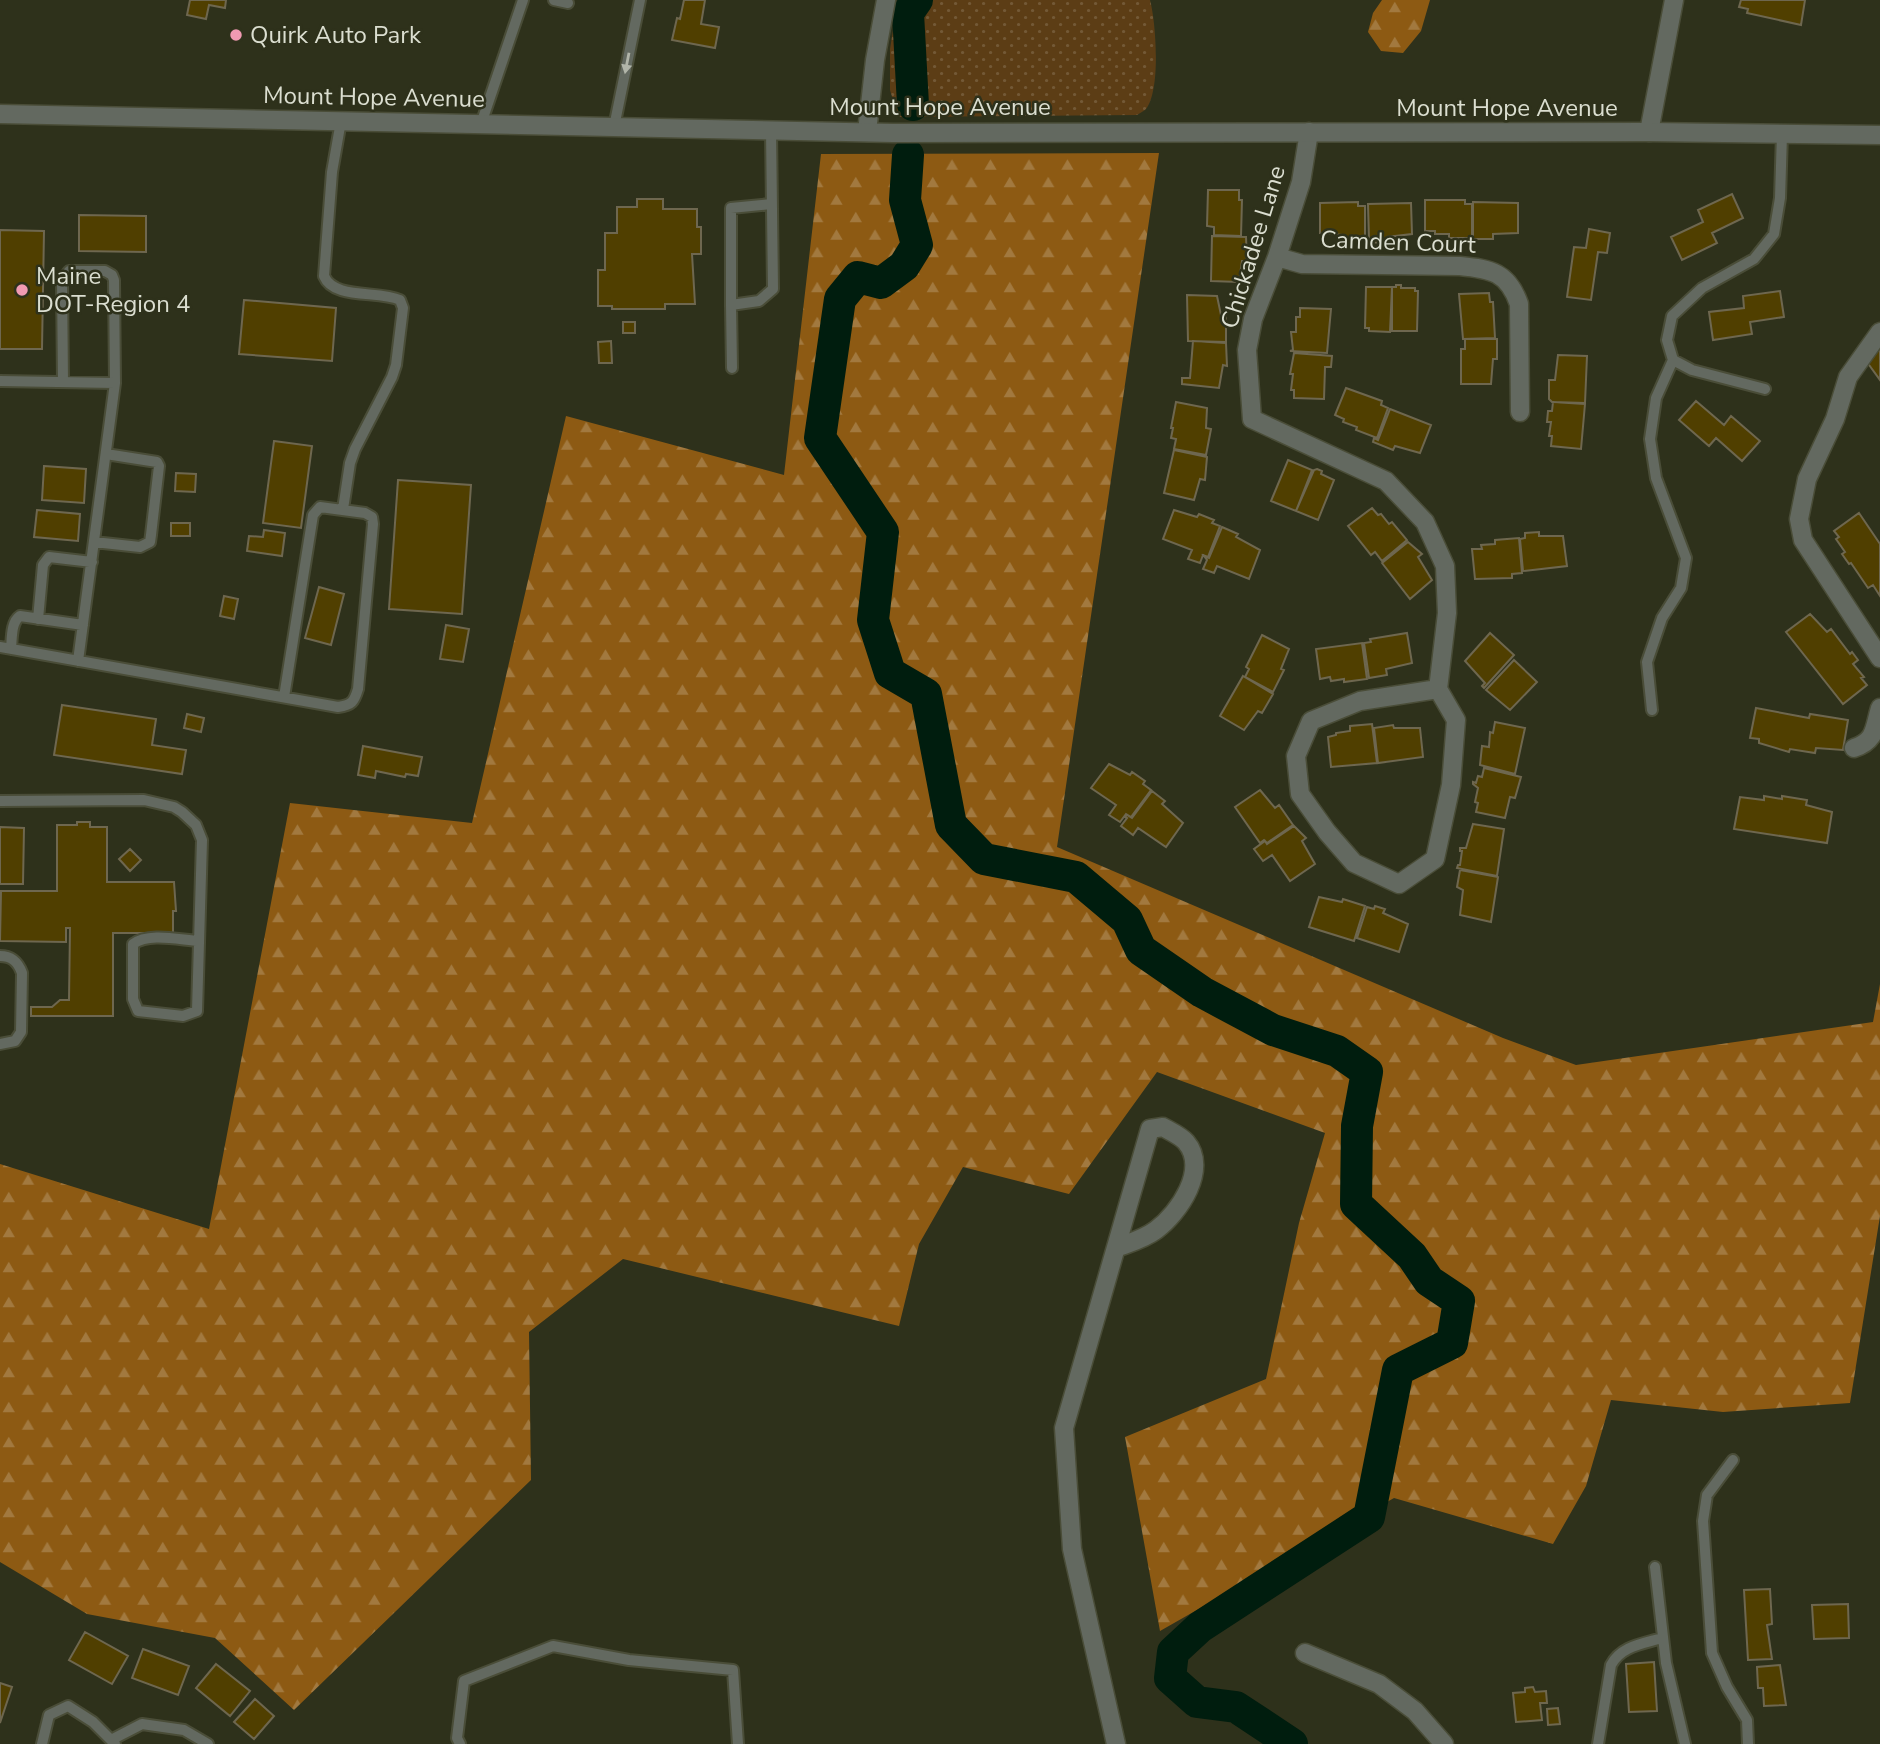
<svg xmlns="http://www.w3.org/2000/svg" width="1880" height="1744" viewBox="0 0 1880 1744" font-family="'Nunito Sans',sans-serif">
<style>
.grass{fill:url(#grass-dots)}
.forest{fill:url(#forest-firs)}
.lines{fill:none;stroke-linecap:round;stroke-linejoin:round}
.river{stroke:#001d0e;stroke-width:32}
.building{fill:#503f00;stroke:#6e674f;stroke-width:2}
.service-casing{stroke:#4a4d38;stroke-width:14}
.minor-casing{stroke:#4a4d38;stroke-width:21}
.tertiary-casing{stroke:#4a4d38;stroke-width:21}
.service{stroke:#636960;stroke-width:10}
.minor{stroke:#636960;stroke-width:18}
.tertiary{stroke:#636960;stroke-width:18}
.oneway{fill:#b1b5a9}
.poi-dot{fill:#f19ab2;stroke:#2e311b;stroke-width:2.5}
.labels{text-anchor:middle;stroke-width:5;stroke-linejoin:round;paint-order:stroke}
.poi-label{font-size:24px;fill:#dbded0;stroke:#2e311b;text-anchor:start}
.street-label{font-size:24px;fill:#dbded0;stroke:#2e311b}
</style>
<defs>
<pattern id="grass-dots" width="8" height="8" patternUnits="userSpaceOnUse" patternTransform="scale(1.75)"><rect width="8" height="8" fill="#5c3d15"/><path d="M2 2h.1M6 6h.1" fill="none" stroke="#735936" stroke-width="1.8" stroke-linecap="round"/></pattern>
<pattern id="forest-firs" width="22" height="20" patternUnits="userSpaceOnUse" patternTransform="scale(1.75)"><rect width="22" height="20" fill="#8d5a13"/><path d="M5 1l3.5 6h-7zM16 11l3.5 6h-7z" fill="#a2793f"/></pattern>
</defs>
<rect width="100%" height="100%" fill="#2e311b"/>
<path class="grass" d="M898,0H1150C1156,22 1161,90 1146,109C1144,111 1140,113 1137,115L898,117L890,90V49Z"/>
<path class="forest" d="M1382,0H1430L1421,31L1403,53L1381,51L1368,32L1373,13Z
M1159,153L1057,847L1503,1038L1576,1065L1873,1022L1880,984V1216L1850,1403L1723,1412L1611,1400L1586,1486L1553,1544L1394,1498L1160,1631L1125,1437L1266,1379L1299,1223L1325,1133L1157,1072L1069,1194L963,1167L919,1244L899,1326L623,1259L529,1332L531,1480L294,1710L215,1638L87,1614L0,1562V1164L209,1229L290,803L472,823L566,416L784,475L821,154Z"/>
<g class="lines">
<path class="river" d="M913,105L908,13L917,0
M908,155L905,200L917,245L904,266L881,283L858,277L840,299L820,438L883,532L873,620L890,673L926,694L951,825L984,859L1076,877L1127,920L1141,950L1202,992L1273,1030L1337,1051L1367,1072L1357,1126L1356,1204L1412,1256L1429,1281L1459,1301L1452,1343L1398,1370L1369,1517L1200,1627L1173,1652L1170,1678L1197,1702L1236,1707L1292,1744"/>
</g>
<path class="building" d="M190,0H226L225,8L209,5L206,19L187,15Z
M684,0H705L701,24L719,27L715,48L672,40L677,18L680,19Z
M1741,0H1805L1801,25L1747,13L1748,9L1739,7Z
M1208,190H1239V200H1242L1241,236L1214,235V227L1207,226Z
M1732,194L1743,218L1712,233L1717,243L1682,260L1671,237L1703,222L1698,210Z
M637,199H663V209H697V227H701V254H692L695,304H665V309H612V306H598V270H605V233H617V207H637Z
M1425,200H1465V204H1472V238H1449V234H1435V231H1425Z
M1358,202V206H1365V239H1343L1342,235L1320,233V203Z
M1473,202L1518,203V233L1493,234V239H1473Z
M1411,203L1412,234L1387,237V242L1365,243V239H1369L1368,204Z
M79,215L146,216V252L79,251Z
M1589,229L1610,233L1607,253L1598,252L1591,300L1567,297L1574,247L1586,248Z
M0,230L44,231L42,349H0Z
M1212,236L1246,237L1247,261H1242L1239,282L1211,281Z
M1396,285H1401V288H1415V291H1418L1417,331H1392V287H1396Z
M1366,287H1392L1390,332L1369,331V328H1365Z
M1780,291L1784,317L1750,322L1752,334L1713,340L1709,312L1744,308L1743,296Z
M1489,293L1490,302H1493L1495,338L1463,339L1459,294Z
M1187,295L1217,296L1221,315H1226V342L1188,341Z
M244,300L336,308L332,361L239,354Z
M1300,308L1331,309L1327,353L1290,351L1293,350L1291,332H1296V317H1300Z
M623,322H635V333H623Z
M1465,339H1497V359H1493L1491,384H1461V349H1465Z
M611,341L612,363H599L598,342Z
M1193,341L1226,343L1227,366L1223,365L1219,388L1182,384V378H1190Z
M1880,343V380L1864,358Z
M1294,353L1332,356L1331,367H1325L1324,399L1294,398V390H1291L1293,374H1290Z
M1558,355L1587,356L1585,403L1552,402L1549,399V380H1555Z
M1346,388L1382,401L1381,405L1388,408L1377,438L1356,430L1357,427L1343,422L1344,419L1335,415Z
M1696,401L1724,425L1731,416L1760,441L1742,461L1716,438L1709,446L1679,420Z
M1176,402L1207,408L1206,428L1211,429L1206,455L1174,449L1176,439L1171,438L1173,428H1171Z
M1553,402L1585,404L1581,449L1551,446L1552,436H1549L1551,422H1547L1548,411H1552Z
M1390,409L1431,425L1420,453L1395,446L1393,450L1373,442L1374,438L1378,440Z
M274,441L312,446L301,528L263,523Z
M1174,450L1207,457L1205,480L1200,479L1194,500L1164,493Z
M1288,460L1312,470L1296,511L1271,501Z
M44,466L86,469L84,503L42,500Z
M1317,469L1322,471L1321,474L1334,480L1318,520L1296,511L1314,470Z
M176,473L196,474L195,492L175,491Z
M398,480L471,485L462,614L389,609Z
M1372,508L1378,515L1381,514L1389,524L1392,522L1407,540L1382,561L1375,552L1371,555L1348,526Z
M37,510L80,514L78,541L34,537Z
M1174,510L1197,517L1199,514L1214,520L1212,523L1220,526L1208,557L1203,555L1200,563L1188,559L1192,550L1163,539Z
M1859,513L1880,544V596L1873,585L1868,588L1851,563L1849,564L1842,554L1845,552L1836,539L1839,537L1834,531Z
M171,523H190V536H171Z
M1222,527L1238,534L1236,537L1260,550L1249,579L1217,566L1214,573L1203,569L1207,560L1204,556L1209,558Z
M264,530L285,533L282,556L247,551L249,536L263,537Z
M1539,532V536H1563L1567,566L1523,571L1520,539L1525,538V533Z
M1519,538L1522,573L1512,574V578L1475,579L1472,549H1482L1481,545L1495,544V540Z
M1408,542L1422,554L1418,557L1432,580L1410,599L1382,563Z
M319,587L344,594L331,645L305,638Z
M224,596L238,599L234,619L220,616Z
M1810,614L1827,632L1831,629L1850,654L1852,652L1858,660L1853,664L1864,677L1861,678L1867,685L1843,704L1786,632Z
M446,625L469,629L463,662L440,659Z
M1407,633L1412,663L1386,669L1387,675L1369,678L1364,643L1371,642L1370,639Z
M1490,633L1514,655L1484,688L1482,686L1485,683L1465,661Z
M1262,635L1289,649L1281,669L1284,670L1273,692L1245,677L1249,669L1246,667Z
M1362,643L1367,679L1344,682V679L1331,681L1330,677L1320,679L1316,649Z
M1514,660L1537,682L1510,710L1486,690Z
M1243,676L1273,694L1262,713L1258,711L1244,730L1220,716Z
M62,705L156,719L152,745L186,750L182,774L54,755Z
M1756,708L1809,718L1810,714L1848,720L1843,750L1816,748L1815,753L1790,749L1789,752L1759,743V739L1750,738Z
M187,714L204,718L201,732L184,728Z
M1495,722L1525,728L1515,774L1480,765L1482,746L1489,747L1490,732L1493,733Z
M1372,724L1377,763L1331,767L1328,737L1336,735V733L1350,731V726Z
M1393,725L1394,728H1420L1423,757L1378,763L1374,728Z
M363,746L422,757L418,776L406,774L405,777L376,771L375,778L358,775Z
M1109,764L1130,775L1132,772L1145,781L1143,784L1151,790L1131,817L1126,814L1120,822L1109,815L1116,805L1091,788Z
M1484,768L1521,777L1515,798L1510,797L1505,818L1476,812L1478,803L1475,802L1478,788L1473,784V782L1476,783L1478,776L1482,777Z
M1260,790L1275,808L1279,805L1293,825L1267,843L1264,840L1260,843L1235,807Z
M1152,791L1165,801L1162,804L1183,823L1166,847L1138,828L1133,835L1121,826L1127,818L1125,817L1127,815L1132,818Z
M1764,796L1782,799V796L1807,800L1806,805L1832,812L1827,843L1734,829L1740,797L1764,800Z
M77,822H90V827H107V882H174L176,911H173V933H113V1016H31V1007H52L60,1000H69L70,928H66V942L0,941L1,891H57V825H77Z
M1473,824L1504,829L1497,876L1457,868L1458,865H1460L1462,851H1460V848H1466Z
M1294,826L1306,838L1302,841L1315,864L1290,881L1272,855L1263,861L1254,849L1265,841L1267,844Z
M0,827L24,828L23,884H0Z
M130,849L141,860L130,871L119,859Z
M1460,870L1498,877L1491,922L1460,915L1463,890L1457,887Z
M1319,897L1342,902L1343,899L1365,906L1354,941L1309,927Z
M1375,906L1385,909L1383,913L1408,924L1399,952L1357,938L1367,907L1374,909Z
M1770,1589L1772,1624L1767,1625L1772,1659L1748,1660L1744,1590Z
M1848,1604L1849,1638L1814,1639L1812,1605Z
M85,1632L128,1656L112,1684L69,1660Z
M143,1649L189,1666L178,1695L132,1678Z
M1654,1662L1657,1711L1629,1712L1626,1664Z
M216,1664L250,1691L230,1716L196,1688Z
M1780,1665L1786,1705L1764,1706L1763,1688H1758L1757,1667Z
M0,1683L12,1687L0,1723Z
M1533,1687L1535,1692L1546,1691L1547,1703H1540L1542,1720L1516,1722L1513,1693L1525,1692V1688Z
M255,1699L274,1716L254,1739L234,1722Z
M1558,1708L1560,1724L1548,1725L1547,1709Z"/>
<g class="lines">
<defs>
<path id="service" d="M554,0L568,3
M341,121L332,172L324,276C334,300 378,290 400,300L403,308L396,365L392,377L355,449L350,463L343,509
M481,124L523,0
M614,127L640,0
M731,305V208L771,204
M1673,360L1692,370L1765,389
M732,368L731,305L759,301L773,289L771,130
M0,381L115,383
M63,382L62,280L69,271H105L112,275L114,280L115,383L78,661
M94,542L140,547L150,542L151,535L159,466L157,462L106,454
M38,619L43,565L49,557L92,562
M0,647L338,707C352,705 354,702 358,689L373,524L372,517L365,513L320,507L313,515L284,697
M11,649C12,638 11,622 20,616L83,625
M1652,710L1647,662L1662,618L1681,588L1686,558L1656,478L1650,439L1656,398L1673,360L1667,340L1672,316L1702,288L1754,259L1774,234L1780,198L1782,134
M0,801L144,800L174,807L182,812L196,825L202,840L197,1011L183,1016L138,1011L133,999V944C149,932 180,940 199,941
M0,956C12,956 18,962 22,973L21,1032L15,1041L0,1044
M1733,1460L1707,1495L1703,1521L1712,1653L1727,1687L1747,1720L1748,1744
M1655,1567L1666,1663L1685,1744
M111,1740L142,1724L184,1730L208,1744
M42,1744L49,1715L68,1706L93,1722L115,1744
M460,1744L457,1738L464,1681L553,1646L629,1660L733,1670L738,1744
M1598,1744L1611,1665C1621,1646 1642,1644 1662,1638"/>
<path id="minor" d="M867,132L875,60L886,0
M1309,132L1301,182L1277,257L1253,319L1247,350L1252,419L1386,481L1425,522L1445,566L1447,613L1438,689L1456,720L1451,785L1435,859L1399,884L1354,863L1327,832L1300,794L1296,756L1311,721L1360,701L1438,689
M1649,132L1674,0
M1277,257L1302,264L1460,266C1491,269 1508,272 1519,304L1520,412
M1880,332L1848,377L1835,419L1807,479L1799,519L1803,540L1880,658
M1854,748C1876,741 1874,728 1880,708
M1305,1653L1379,1684L1415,1711L1444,1744
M1116,1744L1072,1549L1064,1428L1150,1129L1163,1127C1170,1131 1181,1136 1186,1142C1209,1169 1179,1213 1156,1230C1144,1239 1129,1243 1116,1248"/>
<path id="tertiary" d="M0,114L893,133L1649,132L1880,135"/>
</defs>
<use href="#service" class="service-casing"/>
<use href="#minor" class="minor-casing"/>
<use href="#tertiary" class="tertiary-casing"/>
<use href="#service" class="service"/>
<use href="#minor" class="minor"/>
<use href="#tertiary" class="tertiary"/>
</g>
<defs><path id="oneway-solid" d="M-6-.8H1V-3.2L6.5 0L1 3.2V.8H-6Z" transform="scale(1.75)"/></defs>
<use class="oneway" href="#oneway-solid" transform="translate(627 63) rotate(101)"/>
<g class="poi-dot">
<circle cx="236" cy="35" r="7"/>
<circle cx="22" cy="290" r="7"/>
</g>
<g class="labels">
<g class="poi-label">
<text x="250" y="43">Quirk Auto Park</text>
<text x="36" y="284">Maine<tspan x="36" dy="28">DOT-Region 4</tspan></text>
</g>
<g class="street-label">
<text transform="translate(374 97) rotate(1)" y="8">Mount Hope Avenue</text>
<text x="940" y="115">Mount Hope Avenue</text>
<text x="1507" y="116">Mount Hope Avenue</text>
<text transform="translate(1398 242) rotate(2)" y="8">Camden Court</text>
<text transform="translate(1253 247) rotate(-73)" y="8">Chickadee Lane</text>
</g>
</g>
</svg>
